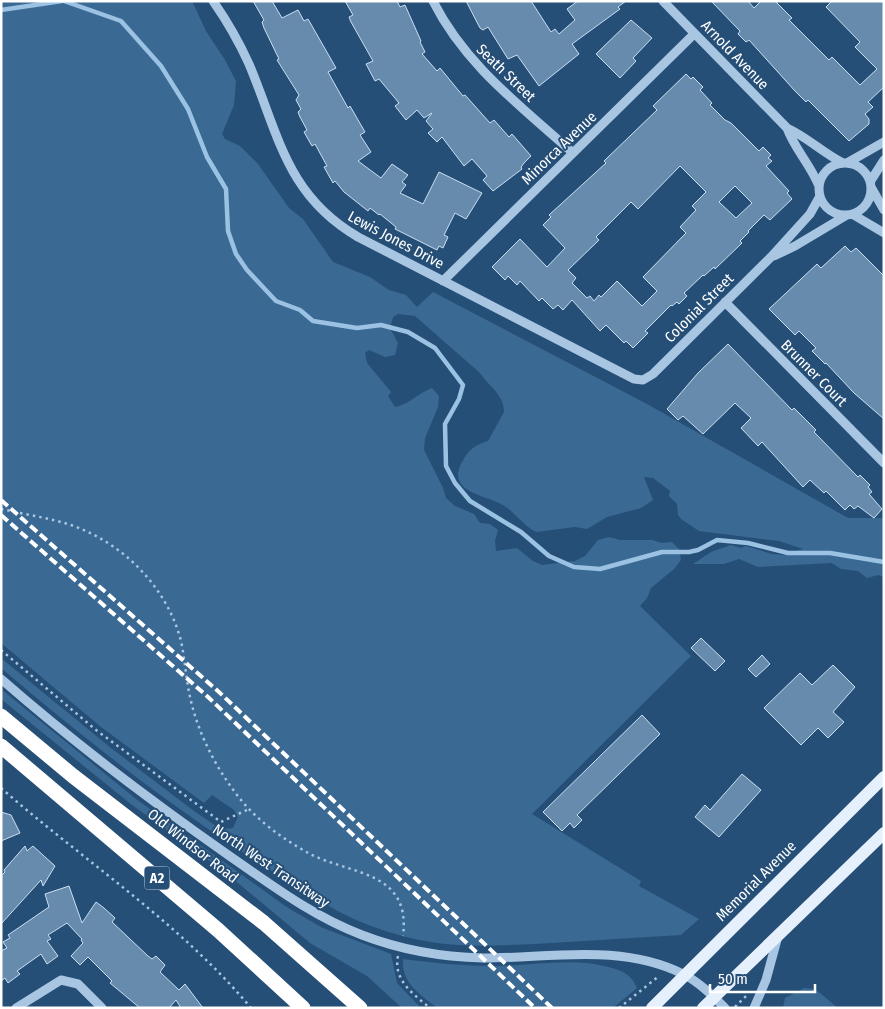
<svg xmlns="http://www.w3.org/2000/svg" width="885" height="1009" viewBox="0 0 885 1009" font-family="'Fira Sans Condensed',sans-serif">
<style>
.green{fill:#3a6994}
.lines{fill:none;stroke-linecap:round;stroke-linejoin:round}
.stream{stroke:#9cc2e3;stroke-width:4.5}
.building{fill:#678bad;stroke:#cadff2;fill-rule:evenodd}
.path{stroke:#a8c6e2;stroke-width:2.5;stroke-dasharray:2.5 4;stroke-linecap:butt}
.minor{stroke:#a8c6e2;stroke-width:9}
.major{stroke:#e6f0fc;stroke-width:12}
.highway{stroke:#fff;stroke-width:15}
.rail{stroke:#fff;stroke-width:4;stroke-dasharray:9 4;stroke-linecap:butt}
.labels{text-anchor:middle;stroke-width:4;stroke-linejoin:round;paint-order:stroke}
.shield{fill:#264f77;stroke:#becad6;stroke-width:1}
.shield-label{font-size:14px;font-weight:bold;fill:#fff}
.street-label{font-size:15px;fill:#fff;stroke:#264f77}
</style>
<rect width="100%" height="100%" fill="#264f77"/>
<path class="green" d="M1,1H192L206,31L225,60L236,81L234,105L222,134L225,139L240,146L258,164L289,208L303,219L333,262L370,277L389,290L406,295L417,307L433,292L647,404L848,518H884V577L878,575L867,578L858,571L841,569L832,563L758,567L739,559L724,564H693L711,552L731,545L741,548L746,546L772,554L783,555L803,549L779,541L699,531L681,519L678,515L677,504L669,496L670,491L653,478L644,477L653,500L641,508L607,517L587,529L575,527L536,532C524,526 517,515 506,507C491,495 444,494 462,462C469,449 475,445 488,441L504,412C504,394 489,387 480,373L415,316L398,314L393,317L390,328L398,343L395,355L385,357L369,350L365,353L367,363L391,392L388,396L395,407C410,404 418,393 432,388L439,396L438,407L425,438L424,450L443,488L446,498L455,506L474,514L480,523L490,524L498,530L495,541L496,551L517,548L533,561L542,565L575,561L585,556L598,540L609,537L620,540H652L662,543L672,542L679,549L681,560L674,569L651,588L647,598L640,606L691,656L532,814L641,881L639,886L699,919L681,935C632,938 583,941 535,944C501,945 465,948 431,942C355,929 318,900 255,860C166,803 82,737 1,668V658L111,748L194,811L216,826L224,829L233,828L238,817L234,810L212,795L204,803L101,727L1,643Z
M1,689L136,799L288,908L323,928L391,954L397,983L421,1008H402L367,976L310,943L226,873L132,805L1,699Z
M403,959C434,963 464,966 494,966C531,966 573,957 608,967C622,970 632,975 637,988L613,1008H437C420,994 401,983 403,959Z
M804,988L815,989L838,1008H783L785,998Z"/>
<g class="lines">
<path class="stream" d="M64,1L121,21L161,66L188,109L207,157L226,189L228,231L236,254L247,270L276,301L300,310L313,321L357,328L381,325L408,332L435,348L463,385L459,399L445,424L446,466L455,483L470,501L521,532L549,556L574,567L600,569L662,552H689L698,550L717,540L748,543L788,553H830L884,562
M1,10L62,1"/>
</g>
<path class="building" d="M253,1H272L282,18L298,10L304,21L308,19L336,68L328,72L348,108L350,106L365,132L360,135L371,152L358,161L381,178L392,164L408,175L402,182L406,185L400,193L423,204L439,172L482,193L466,219L455,213L444,235L448,237L443,248L439,246L437,250L395,229L396,227L380,214L379,215L370,208L368,211L344,192L335,181L333,183L324,167L327,166L315,144L312,146L304,132L307,130L300,117L298,112L301,109L296,100L299,95L277,60L279,59L264,28L262,22L264,20Z
M345,1H397L400,7L405,5L421,41L420,42L425,52L422,54L437,71L440,68L463,96L465,95L490,123L494,120L509,137L512,134L531,156L524,163L521,167L522,169L493,191L483,180L487,176L472,159L464,166L442,137L437,142L428,133L433,129L426,121L432,113L424,118L417,110L406,120L395,106L399,103L379,79L375,81L366,64L373,61L351,22L349,17L353,15Z
M466,1H531L551,32L555,29L559,34L575,20L567,9L578,1H626L618,7L620,9L572,44L579,54L539,86L517,55L508,59L488,27L483,30L480,28Z
M711,1H748L754,8L761,1H775L792,18L789,20L829,60L832,57L860,85L877,69L855,47L860,42L826,7L832,1H884V87L868,102L873,107L865,114L869,119V124L849,141L808,100L806,102L795,91L749,40L746,42L738,34L740,31Z
M631,20L652,38L633,58L636,61L620,78L596,54Z
M686,74L691,79L693,77L703,87L700,90L712,103L710,105L725,120L731,123L759,151L763,147L771,155L768,158L772,161L766,166L789,191L787,193L792,199L770,220L764,215L748,231L749,232L740,241L742,243L715,269L714,267L704,276L703,275L684,293L687,296L679,304L677,302L672,306L671,305L645,331L648,333L633,348L626,341L624,343L606,325L600,331L572,300L563,310L558,305L553,309L542,298L539,301L520,281L517,285L508,276L505,280L492,267L520,239L547,267L565,248L543,225L551,217L549,215L606,163L604,161L657,110L653,106ZM680,166L706,192L692,206L696,210L680,227L686,233L643,277L657,291L642,306L617,281L601,297L599,295L594,301L590,296L587,298L572,283L576,278L568,270L599,240L596,237L631,202L638,209ZM735,186L752,203L736,218L719,202Z
M845,246L851,252L856,248L884,276V419L854,393L826,363L825,364L812,351L816,348L799,331L795,335L769,309L817,264L821,268Z
M728,344L792,410L794,408L816,430L814,432L858,477L860,475L870,485L868,487L872,492L869,494L882,509L874,518L858,506L854,509L850,505L845,510L826,491L824,493L810,480L803,487L762,442L758,446L741,428L751,418L735,403L703,434L683,416L678,420L667,409L698,373Z
M701,638L725,661L715,671L691,648Z
M762,655L770,664L756,677L748,669Z
M833,665L855,687L833,712L844,722L828,738L818,728L801,745L764,708L800,673L812,685Z
M642,715L660,734L577,815L582,820L574,828L570,823L562,831L543,812Z
M742,774L761,790L719,837L695,817L705,805L710,810Z
M1,812L11,815L20,833L1,841Z
M25,846L27,851L33,846L55,866L43,886L41,880L1,924V876L5,872L4,870Z
M69,886L82,923L96,902L104,908L115,918L112,922L148,956L152,959L156,956L165,965L160,972L179,990L185,984L203,1008H181L176,1000L169,1008H140L110,983L112,981L88,957L80,965L71,956L83,943L81,940L82,939L67,923L48,935L51,939L47,941L58,956L47,964L41,954L17,971L20,974L8,983L5,978L1,981V951L7,948L3,942L10,938L8,935L49,907L45,894Z"/>
<g class="lines">
<path class="path" d="M1,509C24,514 49,518 71,525C123,543 167,587 181,641C185,660 186,679 190,697C198,733 215,766 237,795C256,820 283,839 310,854C352,875 411,871 403,936
M1,650L96,730L221,822L249,809
M1,788C84,861 180,923 251,1008
M398,956C393,980 413,994 430,1008
M735,1007L747,995
M619,1008L659,976"/>
<path class="minor" d="M213,1C227,21 239,42 249,64C279,135 286,195 358,237L634,379L643,380L653,374L771,257L810,214L820,196
M433,1C465,65 521,106 573,153
M663,1L787,128C807,137 823,153 843,163
M787,128C794,148 810,164 819,186
M847,163L884,142
M819 189a26 26 0 1 1 52 0a26 26 0 1 1-52 0Z
M870,182L884,160
M871,187L884,210
M852,214L884,233
M774,256L795,246L847,215
M443,281L694,34
M725,302L884,463
M1,679C74,743 151,801 231,857C273,886 314,917 362,935C401,950 441,957 483,958C550,958 621,943 683,974C699,982 713,996 725,1008
M16,1008L61,980L78,984L102,1008
M754,1008L766,980L778,936"/>
<path class="major" d="M652,1008L884,777
M703,1008L884,833"/>
<path class="highway" d="M1,716L73,776L264,923L360,1008
M1,746L218,930L303,1008"/>
<path class="rail" d="M1,500L219,692L552,1008
M1,515L208,697L535,1008"/>
</g>
<g class="labels">
<rect class="shield" x="144.5" y="866.5" width="25" height="23" rx="4"/>
<g class="shield-label">
<text x="157" y="883">A2</text>
</g>
<g class="street-label">
<text transform="translate(735 55) rotate(46)" y="5">Arnold Avenue</text>
<text transform="translate(506 73) rotate(44)" y="5">Seath Street</text>
<text transform="translate(559 148) rotate(-44)" y="5">Minorca Avenue</text>
<text transform="translate(396 240) rotate(28)" y="5">Lewis Jones Drive</text>
<text transform="translate(699 308) rotate(-45)" y="5">Colonial Street</text>
<text transform="translate(814 373) rotate(45)" y="5">Brunner Court</text>
<text transform="translate(193 846) rotate(38)" y="5">Old Windsor Road</text>
<text transform="translate(271 866) rotate(34)" y="5">North West Transitway</text>
<text transform="translate(756 881) rotate(-45)" y="5">Memorial Avenue</text>
</g>
</g>
<rect width="885" height="1009" fill="none" stroke="#ffffff" stroke-width="5"/>
<path d="M710 984v8h105v-8" fill="none" stroke="#ffffff" stroke-width="2.5"/>
<text x="718" y="984" font-size="15" fill="#ffffff" stroke="#264f77" stroke-width="4" paint-order="stroke">50 m</text>
</svg>
